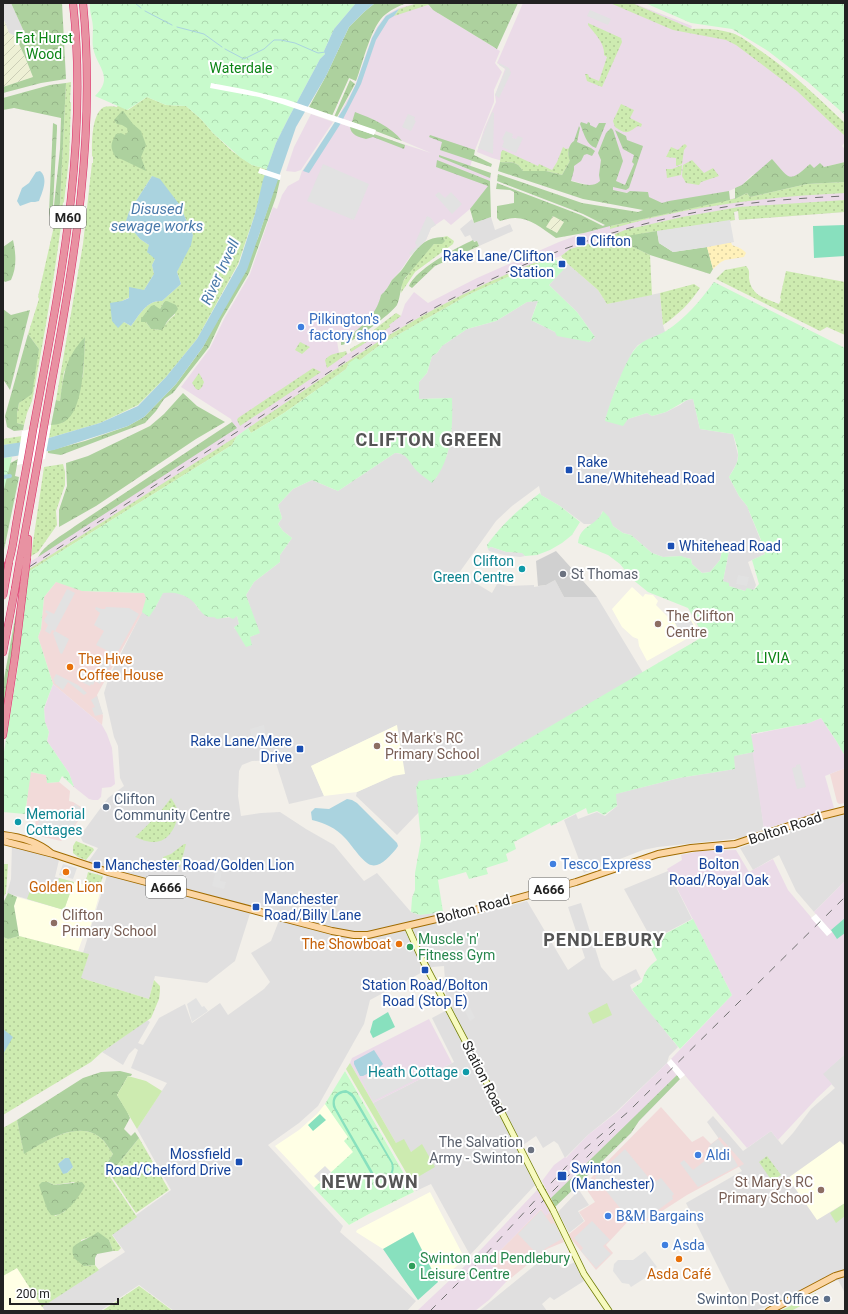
<svg xmlns="http://www.w3.org/2000/svg" width="848" height="1314" viewBox="0 0 848 1314" font-family="Roboto,sans-serif">
<style>
.residential{fill:#e0dfdf}
.commercial{fill:#f2dad9}
.industrial{fill:#ebdbe8}
.education{fill:#ffffe5}
.religious{fill:#d0d0d0}
.farmland{fill:url(#farmland-furrows)}
.grass{fill:url(#grass-dots);fill-rule:evenodd}
.forest{fill:url(#forest-crowns);fill-rule:evenodd}
.sand{fill:url(#sand-dots)}
.park{fill:url(#park-crowns)}
.garden{fill:#cdebb0}
.pitch{fill:#88e0be;fill-rule:evenodd}
.parking{fill:#e2e2e2}
.water{fill:#aad3df}
.pier{fill:#fff}
.lines{fill:none;stroke-linecap:round;stroke-linejoin:round}
.stream{stroke:#aad3df;stroke-width:1}
.canal{stroke:#aad3df;stroke-width:4}
.secondary-casing{stroke:#707d05;stroke-width:7}
.primary-casing{stroke:#a06b00;stroke-width:8}
.highway-casing{stroke:#dc2a67;stroke-width:8}
.secondary{stroke:#f7fabf;stroke-width:5.5}
.primary{stroke:#fcd6a4;stroke-width:6}
.highway{stroke:#e892a2;stroke-width:7}
.rail{stroke:#707070;stroke-width:1;stroke-dasharray:8 8;stroke-linecap:butt}
.secondary-bridge-casing{stroke:#707d05;stroke-width:7;stroke-linecap:butt}
.highway-bridge-casing{stroke:#dc2a67;stroke-width:8;stroke-linecap:butt}
.secondary-bridge{stroke:#f7fabf;stroke-width:5.5}
.highway-bridge{stroke:#e892a2;stroke-width:7}
.transit-dot{fill:#1a4fb4;stroke:#fff;stroke-width:1.5}
.shop-dot{fill:#3f7fe0;stroke:#fff;stroke-width:1.5}
.culture-dot{fill:#0f9aa8;stroke:#fff;stroke-width:1.5}
.worship-dot{fill:#6b7280;stroke:#fff;stroke-width:1.5}
.education-dot{fill:#8d6e63;stroke:#fff;stroke-width:1.5}
.food-dot{fill:#e8710a;stroke:#fff;stroke-width:1.5}
.service-dot{fill:#5c6f8a;stroke:#fff;stroke-width:1.5}
.leisure-dot{fill:#2e9e5b;stroke:#fff;stroke-width:1.5}
.labels{text-anchor:middle;stroke-width:4;stroke-linejoin:round;paint-order:stroke}
.shield{fill:#fff;stroke:#646464;stroke-width:1}
.shield-label{font-size:13px;font-weight:bold;fill:#222}
.park-label{font-size:14px;fill:#0c8416;stroke:#fff}
.transit-label{font-size:14px;fill:#164399;stroke:#fff;text-anchor:start}
.shop-label{font-size:14px;fill:#366cbe;stroke:#fff;text-anchor:start}
.culture-label{font-size:14px;fill:#0d838f;stroke:#fff;text-anchor:end}
.worship-label{font-size:14px;fill:#5b616d;stroke:#fff;text-anchor:start}
.education-label{font-size:14px;fill:#785e54;stroke:#fff;text-anchor:start}
.food-label{font-size:14px;fill:#c56008;stroke:#fff}
.service-label{font-size:14px;fill:#4e5e75;stroke:#fff;text-anchor:start}
.street-label{font-size:14px;fill:#222;stroke:#fff}
.leisure-label{font-size:14px;fill:#27864d;stroke:#fff;text-anchor:start}
.water-label{font-size:15px;font-style:italic;fill:#4a7aab;stroke:#fff}
.district-label{font-size:18px;font-weight:bold;letter-spacing:1px;fill:#555;stroke:#fff}
</style>
<defs>
<pattern id="farmland-furrows" width="10" height="10" patternUnits="userSpaceOnUse"><rect width="10" height="10" fill="#eef0d5"/><path d="M-1 1l2-2M0 10L10 0M9 11l2-2" fill="none" stroke="#ccceb7"/></pattern>
<pattern id="grass-dots" width="8" height="8" patternUnits="userSpaceOnUse"><rect width="8" height="8" fill="#cdebb0"/><path d="M2 2h.1M6 6h.1" fill="none" stroke="#b0c997" stroke-width="1.8" stroke-linecap="round"/></pattern>
<pattern id="forest-crowns" width="20" height="18" patternUnits="userSpaceOnUse"><rect width="20" height="18" fill="#add19e"/><path d="M2 6a3 3 0 1 1 6 0M12 15a3 3 0 1 1 6 0" fill="none" stroke="#95b388"/></pattern>
<pattern id="sand-dots" width="8" height="8" patternUnits="userSpaceOnUse"><rect width="8" height="8" fill="#fff1ba"/><path d="M2 2h.1M6 6h.1" fill="none" stroke="#dacea0" stroke-width="1.8" stroke-linecap="round"/></pattern>
<pattern id="park-crowns" width="20" height="18" patternUnits="userSpaceOnUse"><rect width="20" height="18" fill="#c8facc"/><path d="M2 6a3 3 0 1 1 6 0M12 15a3 3 0 1 1 6 0" fill="none" stroke="#acd6af"/></pattern>
</defs>
<rect width="100%" height="100%" fill="#f2efe9"/>
<path class="residential" d="M3,3H11L26,36L17,40L15,36L9,33L3,18Z
M491,217L495,230L510,224L513,231L479,246L477,241H473L470,235L465,237L460,229L472,219L474,223Z
M568,264L598,290L607,304L660,293L663,325L665,332L638,345L633,351L616,387L605,421L628,419L647,413L652,416L666,412L680,405L687,400L693,399L700,429L733,434L738,455L737,463L729,477L739,496L747,506L761,541H760L765,554L748,562L756,585L754,590L745,591L729,586L723,581L729,551H722L720,560L710,572L702,573L692,564L691,559L682,557V556L663,557L652,553L631,535L623,533L613,526L602,511L601,516L593,524H584L560,506L541,495L539,486L512,506L496,521L459,573L492,593L497,584H499L508,586L534,585V587L546,585L555,580L564,597H597L643,673L469,774L416,788L419,812L397,835L356,796L357,792L393,776L397,725L311,766L324,796L289,804L275,760L252,761L242,765L239,771L238,796L241,816L261,813L280,812L306,829L334,845L364,881L377,873L411,912L419,915L443,912L489,911L527,901L568,970L585,958L568,907L581,903L601,967L613,981L636,969L641,979L630,985L632,990L678,1047L669,1056L667,1063L615,1113L588,1135L565,1158L558,1144L554,1141L543,1148L536,1136L523,1145L536,1184L470,1255L431,1184L416,1191L410,1181L434,1167L420,1147L411,1152L396,1143L373,1103L454,1062L432,1018L447,1010L444,966L432,967L370,1000L364,1024L318,1106L299,1123L268,1145L343,1226L340,1232L379,1266L416,1301L407,1311H174L139,1285L100,1311H45L42,1307L49,1302L125,1252L111,1233L171,1190L137,1129L167,1083L131,1068L138,1050L135,1048L129,1054L123,1065L102,1052L147,1020L150,1022L138,1043L143,1045L159,1018L185,1004L192,1023L220,1003L228,1015L264,989L270,982L251,953L271,941L282,913L253,904L235,961L207,983L155,976L149,999L81,978L82,956L109,869L88,862L98,848L83,842L80,836L108,798L124,786L120,778L118,746L114,737L104,693L109,677L142,612L155,608L163,592H176L192,599L199,610L214,616L226,618L237,616L239,624L234,628L250,637L259,633L246,595L254,582L280,562V555L292,538L283,531L278,524L282,518L278,505L293,489L312,480L338,491L395,453L403,454L436,478L447,455L451,439L452,398L419,399V382L427,373L432,356L437,353L442,346L467,329L496,321L527,302L538,300L531,320L555,332L589,342L595,337L577,312L549,285Z
M754,752L764,829L741,838L658,847L643,850L584,873L564,820L576,814L578,819L597,812L605,816L617,806L615,794L679,778L735,769L733,756Z
M845,815V881L814,912L796,891L779,855L753,870L740,848L770,837L837,816Z
M12,844L59,860L55,877L74,882L64,910L7,893L11,879Z
M668,871L692,919L652,940L624,889Z
M845,1054V1293L838,1280L754,1311H740L686,1203L742,1171L707,1122L713,1116L743,1151L771,1131L782,1145L793,1133L811,1109L835,1088L822,1074Z
M579,1190L589,1205L578,1211L584,1221L569,1233L558,1212Z
M551,1252L559,1265L562,1268L575,1262L584,1281L554,1300L550,1297L542,1304L547,1311H479Z"/>
<path class="commercial" d="M56,582L74,583L82,591L144,593L149,600L97,695L103,716L102,725L53,684L38,637L41,629L44,597Z
M845,768V803L839,804L837,802L830,774Z
M30,772L47,775V783L59,782L70,791L69,801L73,802L86,810L71,831L61,841L35,835L36,812L26,810Z
M661,1107L692,1142L703,1136L711,1144L720,1137L744,1164L687,1195L642,1224L633,1216L606,1245L613,1253L596,1270L568,1235L585,1221L579,1212L595,1202L585,1187L593,1182L591,1178Z
M541,1209L546,1215L550,1212L564,1242L547,1249L506,1282L489,1262Z"/>
<path class="industrial" d="M418,3H427L433,10L500,51L495,63L502,72L494,90V102L475,150L470,167L491,176L490,181L488,187L470,209L451,225L444,219L431,228L426,240L411,255L401,270L393,279L384,293L381,295L379,304L376,310L362,326L349,337L337,341L339,353L346,351L348,354L351,352L350,349L366,340L371,332L396,313L401,316L405,304L414,292L428,303L477,278L559,242L661,204L649,197L591,186L492,158L477,152L484,129L496,102L495,95L505,69L497,63L523,3H633L692,26L690,32L727,40L737,44L799,91L845,136V142L842,146L845,149V162L824,167L814,168L810,164L796,177H792L752,175L742,185L729,191L730,199L845,182V212L739,220L738,211L734,212L735,220L645,233L585,244L570,249L561,256L534,265L247,429L237,436L232,445L28,572L30,562L38,557L49,544L232,422L231,419L181,387L210,348L224,319L250,274L273,207L277,209L282,195L288,186L299,180L302,171L335,122L431,153L376,130L338,117L355,86L372,37L377,27L386,15L399,8Z
M311,114L333,122L301,170L295,172L286,171L294,147Z
M53,684L102,725L107,734L112,748L115,784L111,787L102,788L101,797L98,800H93L89,799L74,787L69,773L47,741L49,732L45,722L44,709Z
M821,718L837,742L845,756V768L825,776L834,808L764,829L750,735L809,723Z
M736,850L749,872L773,859L788,890L827,936L832,932L814,912L845,881V1054L823,1074L832,1084L817,1098L778,1140L771,1131L747,1148L671,1059L732,995L667,869L682,860L681,855L700,851Z
M429,1019L452,1063L373,1103L350,1063L352,1058Z
M667,1063L680,1079L639,1121L631,1133L555,1207L542,1181L554,1165L565,1157L566,1158L588,1135L616,1113Z
M538,1189L550,1212L546,1216L541,1209L489,1262L506,1282L489,1300L475,1311H417L470,1261Z"/>
<path class="education" d="M632,587L643,597L645,594L653,595L658,601L656,605L669,618L678,620L689,613L699,632L647,661L639,646L638,639L633,637L622,627L612,609Z
M397,725L405,774L393,776L357,792L324,796L311,766Z
M74,882L101,889L87,938L83,937L78,951L19,936L14,906L17,897L64,910Z
M345,1071L407,1179L414,1192L369,1214L349,1225L275,1146L299,1130L317,1114L329,1099Z
M840,1141L845,1146V1203L817,1220L788,1178Z
M430,1192L465,1259L438,1282L413,1232L383,1249L356,1232L357,1230Z
M17,1268L45,1311H3V1276Z"/>
<path class="religious" d="M556,551L592,591L597,597H564L555,580L546,585L538,586L536,561Z"/>
<path class="farmland" d="M3,18L9,33L15,36L25,57L33,77L3,87Z
M553,216L564,222L557,233L546,227Z"/>
<path class="grass" d="M418,3H434L394,16L399,9Z
M610,3H632L692,29C704,28 720,29 732,33C741,36 750,43 758,49C790,70 817,97 845,123V136L797,91L736,45L726,40L673,30Z
M588,23L621,38L622,42L602,87L587,81L585,74H588L589,77L599,81L607,57L604,55C605,43 595,34 588,25Z
M71,82L70,102L71,103L69,159L64,202L63,203L62,210H63C55,275 44,338 32,401L27,413L24,425L17,423V413L19,403L24,399L39,349L28,334L39,299L38,297L54,226L57,224L60,203L66,83Z
M147,97L166,105L186,106L201,119L213,133L232,151L252,165L267,169L255,214L238,264L197,339L166,377L138,405L100,423L49,438L51,425L64,422L83,376L85,338L64,372L60,401L56,400L83,244L92,163H93V157L92,156C92,144 91,114 104,107C108,106 113,106 117,107L118,105L128,110ZM152,176L179,204L193,235L177,272L181,284L162,301C147,300 140,314 131,326L124,322L122,301L144,290L154,274L152,265L155,259L149,245L140,239L135,233L124,230L129,212ZM164,302L171,303L175,315C169,318 164,328 161,329C159,330 154,329 151,329L146,322L158,309H160Z
M621,104L634,110L630,118L642,124L641,127L638,126C627,133 627,135 615,127L613,121Z
M685,144L687,146L684,150L682,164L676,166V158L666,157L671,147L678,150L683,145Z
M563,147L566,149L570,148L568,153L570,161L562,175L546,171H523C516,160 511,163 500,162L501,152L503,150L538,166L539,164L552,170L557,162Z
M692,160L704,173L713,168L719,176L701,182L699,185L686,183L682,176L683,165Z
M682,165L681,175L667,178L666,169H672Z
M845,182V193C765,197 687,206 610,229V226L737,198L747,193L750,197L807,184Z
M845,200V212L739,220L738,211L734,212L735,220L645,233L619,240L650,255L652,295L607,304L598,290L568,264L561,256L570,249L595,242L625,230L682,217L739,207Z
M447,236L454,241L453,244L415,272L401,293L402,283L414,266L434,244L445,241L443,237Z
M553,254L554,258L534,265L470,294L380,345L360,360L349,363L346,369L284,413L251,433L248,428C302,392 356,354 413,321C457,296 502,275 549,257Z
M746,266C750,270 749,273 749,278C751,296 765,298 779,304L781,299L780,298L786,271L845,282V335L827,327L820,331L716,279L725,270Z
M694,284L700,288C690,303 678,315 663,325L660,293Z
M396,313L401,316L389,325L390,327L351,352L350,349L364,341L371,332Z
M300,342L310,347L302,354L295,350Z
M346,351L347,354L327,368L325,360C331,352 338,354 346,351Z
M313,368L321,372L240,426L237,420L238,418Z
M199,373L204,382L202,387L199,390L196,389L192,383Z
M22,436L21,443L3,445V439Z
M237,436L232,445L28,572L29,569Z
M63,464L65,472V485L56,511L57,525L38,552L31,556L44,467Z
M171,798C173,801 176,805 177,809C180,820 171,838 160,841C152,844 142,840 135,837C148,825 160,813 171,798Z
M76,841L93,848L94,850L86,860L78,857L73,853V846Z
M184,844H186L180,867L163,863V857L171,854Z
M3,864H8L6,893L3,898Z
M88,872L103,876L99,889L85,885Z
M19,936L89,954L81,978L149,999L154,980L160,986V991L159,999L151,1018L102,1052L91,1062L3,1115V937L8,939Z
M17,1120L24,1153C46,1141 82,1117 104,1141C107,1145 110,1150 113,1154L104,1168L137,1217L112,1235L121,1248L118,1251H113L109,1240L93,1236L81,1240L84,1266L95,1265L99,1270L42,1307L17,1268L3,1276V1128ZM65,1158L73,1167L67,1173L58,1164ZM42,1182H48L54,1185L74,1182L82,1191L64,1212L55,1216Z
M139,1138L169,1190L136,1213L110,1174Z
M767,1156L781,1175L772,1181L759,1162Z
M139,1286L173,1311H102Z"/>
<path class="forest" d="M11,3H62L66,79L41,83L3,93V87L33,77L25,57L17,40L26,36Z
M375,3H408C400,5 392,9 386,14C371,25 363,63 356,81L349,78L332,116L309,107L326,76L349,27L364,12Z
M434,3H518L497,49L433,10L428,4Z
M350,80L355,84L337,117H334Z
M66,83L60,203L57,224L54,226L53,215L60,149L61,118L14,108L3,110V98L50,85Z
M122,111H123L133,124L141,131L146,145L141,157L146,171L121,159L116,158C110,147 110,145 116,134L121,133L125,135L128,132L127,128L122,125L117,124L114,120Z
M355,112C371,118 392,127 402,141L352,122Z
M581,122L587,124L588,122L590,123V125L596,128L599,123H606L596,148C586,145 584,133 580,124Z
M53,123L57,125V129L52,225L49,213Z
M350,126L374,135V134L405,145L404,149L373,137L366,139C359,137 350,135 350,126Z
M579,126L580,128L577,142L591,148L595,151L592,156L587,154L584,155L581,161L574,166V170L571,181C581,183 591,189 600,181L599,175L601,160L598,153L606,133L611,128L613,130L623,161L616,181L625,185L634,164L632,162L634,155L623,149L615,130L626,136L627,140L643,146L629,188L626,190L613,187V190L627,193L630,191L648,192L649,197L662,203L669,201L729,191L730,200L610,226L584,233L556,238C537,225 524,212 500,221L497,218V206L514,203V192L510,190L496,189L497,183L581,215L603,226L605,225L583,214L497,181L498,174L582,203L638,212L643,210L583,199L498,171L500,162C511,163 516,160 523,171H546L562,175L570,161C567,154 568,145 574,141ZM553,216L564,222L557,233L546,227Z
M430,135L475,150L474,155L492,164L491,167L440,150L442,142L429,137Z
M439,155L491,173L490,178L439,157Z
M772,159C790,179 788,184 810,164L814,168L820,163L824,167L845,162V182L807,184L750,197L747,193L735,199V188L742,185Z
M437,160L490,181L491,217L474,223L470,209L488,186L436,167Z
M277,180H280L276,197L249,273L222,319L209,347L173,393L164,399L156,411L145,423L61,455L48,453V451L85,441L128,426L144,417L176,384L203,347L258,238Z
M657,231L659,243L673,252L707,247L713,269L710,274L650,255L614,238Z
M443,237L445,241L442,244H434L405,278C400,286 401,296 397,305C392,313 350,345 341,345V342C359,329 376,317 381,295C386,291 389,285 392,280C395,277 398,274 401,271C413,255 420,237 443,237Z
M13,240C16,254 17,267 11,280L5,282L3,280V247Z
M473,240L474,242L477,241L479,246L435,266L412,288L409,286C416,269 456,248 473,240Z
M167,301L176,305L178,309C175,315 170,317 167,322C165,324 165,328 161,330C159,330 154,329 151,329L146,322H141V319L151,306L154,305L160,309L164,302Z
M3,309L11,315L30,310L10,390L3,379Z
M28,334L39,349L32,394L19,403L17,413V423L24,425L23,430L14,431L7,427L5,416Z
M85,337C84,359 84,411 64,422C60,424 55,425 51,425L56,400L60,401C64,373 65,358 85,337Z
M183,393L197,406L225,422L196,439L96,506L59,527V510L67,486L66,463L88,456L150,426L164,414Z
M232,422L237,428L38,557C44,545 63,535 75,526Z
M18,459L15,476L19,477L3,555V467Z
M20,591L3,721V684Z
M8,893L17,897L14,906L19,936L8,939L3,937V903Z
M120,1071L132,1074L131,1076H128L117,1095L127,1111L130,1118L124,1129L131,1136L135,1132L139,1138L110,1174L104,1168L113,1154C110,1150 107,1145 104,1141C81,1117 46,1141 24,1154L17,1120L83,1078L101,1072Z
M677,1075L680,1079L639,1121L631,1133L555,1207L551,1198Z
M42,1182H48L54,1185L82,1182L85,1186C79,1197 65,1218 51,1215L47,1209L39,1185Z
M98,1232L109,1240L113,1251L97,1254L95,1258V1265L84,1266C76,1260 71,1258 73,1247C81,1240 90,1238 98,1232Z"/>
<path class="sand" d="M731,242L732,245C737,247 742,248 746,253L744,257L725,260L721,262L713,269L707,247Z"/>
<path class="park" d="M90,3H356L334,29L324,51L325,54L320,59L288,119L276,143L267,169L252,165L241,158L213,133L201,119L186,106L166,105L147,97L127,110L95,96C115,76 96,67 93,47C92,41 93,34 93,28C93,20 89,11 90,3Z
M645,3H845V115L808,82L768,51L732,29L691,23Z
M554,258L565,268L549,285L577,312L595,337L589,342L557,336L555,332L531,320L538,301L527,302L496,321L467,329L442,346L437,353L432,356L427,373L419,382V399L452,398C453,427 452,460 432,483C427,479 421,475 417,471C409,463 408,453 395,453L338,491L312,480L293,489L278,505L282,518L278,524L283,531L292,538L280,555V562L254,582L246,595L260,633L250,637L252,645L246,647L234,627L239,624L237,616L233,619L229,617L217,619L214,617C201,619 199,605 190,599C181,593 173,592 163,593L155,608L149,617L142,612L146,598L144,593L82,591L56,582L44,597L41,629L38,637L53,684L44,708L45,722L49,732L47,741L69,773L74,787L62,776L59,782L47,783L46,775L31,772L25,814L3,812V758L18,666L28,572L232,445L237,436L248,428L251,433L284,413L346,369L349,363L356,358L360,360L380,345L470,294L534,265Z
M714,282L845,348V756L837,742L821,718L809,723L751,734L754,752L734,756L735,769L679,778L616,794L617,806L604,815L597,811L588,814L586,808L551,826L550,823L514,842L516,849L506,854L508,861L486,868L488,874L469,879L466,872L438,880L443,912L420,915L411,912L412,898L415,890V873L421,840L416,788L419,781L469,774L704,636L688,608L648,592L632,579L620,564L608,555L578,543C580,524 596,527 603,511L609,517L613,526L623,533L631,535L652,553L663,557L682,556L683,557L691,559L692,564L702,573L710,572L720,560L722,551H729L723,581L729,583V586L745,591L747,588L754,590L759,584L752,560L765,554L760,541L761,540L747,506L739,496L729,477C741,458 740,456 733,434L700,429L693,399L687,400L666,412L652,416L647,413L628,419L623,426L605,421C609,405 627,353 639,345C647,338 658,336 666,331C686,318 700,301 714,282Z
M12,457L3,493V458Z
M540,493L541,495L560,506L580,522L572,535L562,543L550,550L537,555L525,556L521,553L506,552L491,547L488,549L487,545C502,524 520,508 540,493Z
M693,919L732,995L680,1049L642,1003L632,989L642,982C644,972 649,966 657,960L648,943Z
M345,1071L407,1179L414,1192L369,1214L349,1225L314,1188L353,1152L344,1141L348,1137L325,1104Z"/>
<path class="garden" d="M59,878L74,882L64,910L27,899L31,888L54,894Z
M607,1003L612,1015L593,1024L588,1013Z
M350,1063L396,1143L404,1139L411,1152L422,1144L435,1167L411,1181L346,1069Z
M128,1076L146,1081L162,1091L137,1129L117,1095Z
M845,1203V1216L836,1223L830,1213Z
M816,1293V1298L791,1311H780Z"/>
<path class="pitch" d="M845,225V256L814,258L813,226Z
M845,918V933L837,939L831,930Z
M388,1012L395,1027L373,1038L370,1032L373,1021Z
M346,1090L352,1093L355,1097L393,1163C397,1177 383,1186 372,1176L333,1107C331,1097 336,1091 346,1090ZM343,1093H347L352,1097L391,1163C395,1175 383,1182 374,1174L336,1108C333,1101 336,1095 343,1093Z
M320,1114L326,1120L313,1131L308,1125Z
M413,1232L438,1282L418,1300L383,1249Z"/>
<path class="parking" d="M590,10L611,19L608,25L587,16Z
M499,63L509,68L511,73L499,98L495,95L506,69L499,65Z
M492,112L494,113L493,154L478,148Z
M408,114L415,117L414,120L416,121L411,131L402,127Z
M506,131L513,134L512,138L516,139L518,136L523,138L516,153L502,147L504,141L502,139Z
M323,164L369,184L354,220L307,201Z
M439,192L445,198L451,192L462,204L452,214L435,195Z
M427,216L431,218L436,225L431,228L426,240L411,255L409,253L417,246L415,243Z
M730,220L734,242L707,247L673,252L659,243L657,231Z
M491,547L506,552L522,553L525,556L520,557L504,555L489,551L488,549Z
M738,575L749,577L747,586L736,584Z
M67,589L75,593L55,631L69,639L62,654L60,653L53,633L55,631L52,630L50,634L45,631L48,625L45,622L44,620L48,614L45,612L46,610L54,614Z
M96,607L102,609H105L106,607L129,608L139,614L100,684L95,681L93,685L91,684L90,686L78,680L82,672L93,678L108,651L96,645L104,631L94,625L100,613L95,609Z
M688,615L696,630L683,638L675,623Z
M56,674L78,685L87,693L84,695L68,682L63,690L54,683L55,682L53,680Z
M97,696L103,714L95,716L92,708L95,707L91,700Z
M264,725L266,737L252,740L250,729Z
M800,764L806,787L797,789L792,768L796,767V765Z
M75,804L85,811L70,830L61,838L38,834L39,813L68,816Z
M63,864L77,868L73,879L59,875Z
M213,870L222,871L220,881L226,882L224,889L212,886L215,874L212,873Z
M428,930L433,940L420,946L417,941L425,936L424,932Z
M196,998L202,1007L204,1006L208,1011L192,1022L187,1004Z
M466,1000L475,1018L470,1021L463,1007L460,1008L458,1004Z
M387,1067L392,1076L405,1068L413,1081L373,1101L362,1080Z
M718,1139L731,1154L738,1166L698,1187L680,1163L684,1160L693,1170L715,1153L709,1146Z
M625,1149L653,1183L661,1178L674,1194L672,1196L673,1199L642,1222L634,1215L628,1218L595,1177Z
M325,1166L331,1172L320,1182L314,1176Z
M541,1210L551,1224L554,1223L562,1237L560,1240L546,1248L538,1255L518,1234Z
M592,1221L610,1240L603,1246L611,1254L596,1268L581,1251L583,1248L574,1238Z
M645,1251L657,1267L654,1269L656,1271L631,1287L629,1284L622,1283L613,1271L614,1264L618,1260H633Z"/>
<path class="water" d="M356,3H375L364,12L349,27L326,76L296,127L247,270L203,347L176,384L144,417L128,426L54,450L3,458V445L49,438L100,423L138,406L166,377L197,339L239,264L255,214L263,180L276,143L288,119L320,59L325,54L324,51L334,29Z
M399,9L394,16L389,19L376,40L361,84L341,123L309,173L303,171L346,105L356,84L372,38L378,27L386,16Z
M40,171C49,178 42,193 39,201C36,202 34,202 31,202C27,203 24,205 20,206L17,201L22,188L29,183L36,172Z
M152,176L160,179L179,204L193,235L191,245L177,272L181,284L162,301C147,300 140,314 131,326L124,322L118,328L112,321L110,303L122,301L129,298V287L144,290L154,274L152,265L155,259L147,252L149,245L140,239L135,233L123,230L129,212Z
M347,799L352,800L357,803L397,843L398,846L396,849C391,855 380,868 371,865C363,863 351,844 345,838C336,828 325,823 312,820L311,812L315,808L329,809Z
M3,1029L13,1037L3,1054Z
M374,1050L383,1064L380,1067L363,1076H360L354,1064V1061Z
M65,1158H69L73,1167L67,1173L63,1174L58,1164Z"/>
<path class="pier" d="M211,83L243,89L285,99L376,130L374,135L282,104L259,97L210,88Z
M260,168L281,175L280,180L258,173Z
M51,425L45,459L17,465L22,431Z
M816,914L832,932L827,936L811,918Z
M671,1059L685,1075L680,1079L667,1063Z"/>
<g class="lines">
<path class="stream" d="M135,3L141,8
M145,11L172,25
M177,27L204,34L222,47
M225,49L244,59L264,49L274,40H281L295,43L318,53L326,52"/>
<path class="canal" d="M3,477L10,476"/>
<defs>
<path id="secondary" d="M407,926L421,957L472,1054L540,1187
M553,1210L584,1274L609,1311"/>
<path id="primary" d="M3,835C20,837 38,842 51,853
M3,841L53,854L108,872L332,931L354,935H368L475,910L576,882L658,854L691,848L735,844L813,818L845,810
M769,1311L835,1276L845,1273"/>
<path id="highway" d="M27,558L28,539
M20,559C31,501 41,444 51,386C75,259 96,133 83,3
M7,567C13,552 14,535 17,519C22,490 28,460 33,430C59,289 89,147 73,3
M3,652L15,589
M3,735L15,656L24,581"/>
</defs>
<use href="#secondary" class="secondary-casing"/>
<use href="#primary" class="primary-casing"/>
<use href="#highway" class="highway-casing"/>
<use href="#secondary" class="secondary"/>
<use href="#primary" class="primary"/>
<use href="#highway" class="highway"/>
<path class="rail" d="M3,584L380,339C486,275 590,231 713,209C756,201 801,198 845,196
M530,1214L616,1128
M430,1311L472,1269L576,1156L628,1112L845,897"/>
<defs>
<path id="secondary-bridge" d="M540,1187L553,1210"/>
<path id="highway-bridge" d="M24,581L27,558
M15,589L20,559
M3,596L9,562"/>
</defs>
<use href="#secondary-bridge" class="secondary-bridge-casing"/>
<use href="#highway-bridge" class="highway-bridge-casing"/>
<use href="#secondary-bridge" class="secondary-bridge"/>
<use href="#highway-bridge" class="highway-bridge"/>
</g>
<g class="transit-dot">
<rect x="576" y="236" width="10" height="10" rx="2"/>
<rect x="558" y="260" width="8" height="8" rx="2"/>
<rect x="565" y="466" width="8" height="8" rx="2"/>
<rect x="667" y="542" width="8" height="8" rx="2"/>
<rect x="296" y="745" width="8" height="8" rx="2"/>
<rect x="715" y="845" width="8" height="8" rx="2"/>
<rect x="93" y="861" width="8" height="8" rx="2"/>
<rect x="252" y="903" width="8" height="8" rx="2"/>
<rect x="421" y="966" width="8" height="8" rx="2"/>
<rect x="235" y="1158" width="8" height="8" rx="2"/>
<rect x="557" y="1171" width="10" height="10" rx="2"/>
</g>
<g class="shop-dot">
<circle cx="301" cy="327" r="4"/>
<circle cx="553" cy="864" r="4"/>
<circle cx="698" cy="1155" r="4"/>
<circle cx="608" cy="1216" r="4"/>
<circle cx="665" cy="1245" r="4"/>
</g>
<g class="culture-dot">
<circle cx="522" cy="569" r="4"/>
<circle cx="18" cy="822" r="4"/>
<circle cx="466" cy="1072" r="4"/>
</g>
<g class="worship-dot">
<circle cx="563" cy="574" r="4"/>
<circle cx="531" cy="1150" r="4"/>
</g>
<g class="education-dot">
<circle cx="658" cy="624" r="4"/>
<circle cx="377" cy="746" r="4"/>
<circle cx="54" cy="923" r="4"/>
<circle cx="821" cy="1190" r="4"/>
</g>
<g class="food-dot">
<circle cx="70" cy="667" r="4"/>
<circle cx="66" cy="872" r="4"/>
<circle cx="399" cy="944" r="4"/>
<circle cx="679" cy="1259" r="4"/>
</g>
<g class="service-dot">
<circle cx="106" cy="807" r="4"/>
<circle cx="827" cy="1299" r="4"/>
</g>
<g class="leisure-dot">
<circle cx="410" cy="947" r="4"/>
<circle cx="412" cy="1266" r="4"/>
</g>
<g class="labels">
<g class="shield">
<rect x="50" y="206" width="36" height="22" rx="3"/>
<rect x="146" y="876" width="40" height="22" rx="3"/>
<rect x="529" y="878" width="40" height="22" rx="3"/>
</g>
<g class="shield-label">
<text x="68" y="222">M60</text>
<text x="166" y="892">A666</text>
<text x="549" y="894">A666</text>
</g>
<g class="park-label">
<text x="44" y="43">Fat Hurst<tspan x="44" dy="16">Wood</tspan></text>
<text x="241" y="73">Waterdale</text>
<text x="773" y="663">LIVIA</text>
</g>
<g class="transit-label">
<text x="590" y="246">Clifton</text>
<text x="554" y="261" text-anchor="end">Rake Lane/Clifton<tspan x="554" dy="16">Station</tspan></text>
<text x="577" y="467">Rake<tspan x="577" dy="16">Lane/Whitehead Road</tspan></text>
<text x="679" y="551">Whitehead Road</text>
<text x="292" y="746" text-anchor="end">Rake Lane/Mere<tspan x="292" dy="16">Drive</tspan></text>
<text x="719" y="869" text-anchor="middle">Bolton<tspan x="719" dy="16">Road/Royal Oak</tspan></text>
<text x="105" y="870">Manchester Road/Golden Lion</text>
<text x="264" y="904">Manchester<tspan x="264" dy="16">Road/Billy Lane</tspan></text>
<text x="425" y="990" text-anchor="middle">Station Road/Bolton<tspan x="425" dy="16">Road (Stop E)</tspan></text>
<text x="231" y="1159" text-anchor="end">Mossfield<tspan x="231" dy="16">Road/Chelford Drive</tspan></text>
<text x="571" y="1173">Swinton<tspan x="571" dy="16">(Manchester)</tspan></text>
</g>
<g class="shop-label">
<text x="309" y="324">Pilkington's<tspan x="309" dy="16">factory shop</tspan></text>
<text x="561" y="869">Tesco Express</text>
<text x="706" y="1160">Aldi</text>
<text x="616" y="1221">B&amp;M Bargains</text>
<text x="673" y="1250">Asda</text>
</g>
<g class="culture-label">
<text x="514" y="566">Clifton<tspan x="514" dy="16">Green Centre</tspan></text>
<text x="26" y="819" text-anchor="start">Memorial<tspan x="26" dy="16">Cottages</tspan></text>
<text x="458" y="1077">Heath Cottage</text>
</g>
<g class="worship-label">
<text x="571" y="579">St Thomas</text>
<text x="523" y="1147" text-anchor="end">The Salvation<tspan x="523" dy="16">Army - Swinton</tspan></text>
</g>
<g class="education-label">
<text x="666" y="621">The Clifton<tspan x="666" dy="16">Centre</tspan></text>
<text x="385" y="743">St Mark's RC<tspan x="385" dy="16">Primary School</tspan></text>
<text x="62" y="920">Clifton<tspan x="62" dy="16">Primary School</tspan></text>
<text x="813" y="1187" text-anchor="end">St Mary's RC<tspan x="813" dy="16">Primary School</tspan></text>
</g>
<g class="food-label">
<text x="78" y="664" text-anchor="start">The Hive<tspan x="78" dy="16">Coffee House</tspan></text>
<text x="66" y="892">Golden Lion</text>
<text x="391" y="949" text-anchor="end">The Showboat</text>
<text x="679" y="1279">Asda Café</text>
</g>
<g class="service-label">
<text x="114" y="804">Clifton<tspan x="114" dy="16">Community Centre</tspan></text>
<text x="819" y="1304" text-anchor="end">Swinton Post Office</text>
</g>
<g class="street-label">
<text transform="translate(785 828) rotate(-18)" y="5">Bolton Road</text>
<text transform="translate(473 909) rotate(-15)" y="5">Bolton Road</text>
<text transform="translate(484 1077) rotate(63)" y="5">Station Road</text>
</g>
<g class="leisure-label">
<text x="418" y="944">Muscle 'n'<tspan x="418" dy="16">Fitness Gym</tspan></text>
<text x="420" y="1263">Swinton and Pendlebury<tspan x="420" dy="16">Leisure Centre</tspan></text>
</g>
<g class="water-label">
<text x="157" y="214">Disused<tspan x="157" dy="17">sewage works</tspan></text>
<text transform="translate(220 272) rotate(-65)" y="5">River Irwell</text>
</g>
<g class="district-label">
<text x="429" y="446">CLIFTON GREEN</text>
<text x="604" y="946">PENDLEBURY</text>
<text x="370" y="1188">NEWTOWN</text>
</g>
</g>
<rect width="848" height="1314" fill="none" stroke="#222222" stroke-width="8"/>
<path d="M10 1298v6h108v-6" fill="none" stroke="#222222" stroke-width="2"/>
<text x="16" y="1298" font-size="12" fill="#222222" stroke="#ffffff" stroke-width="3" paint-order="stroke">200 m</text>
</svg>
